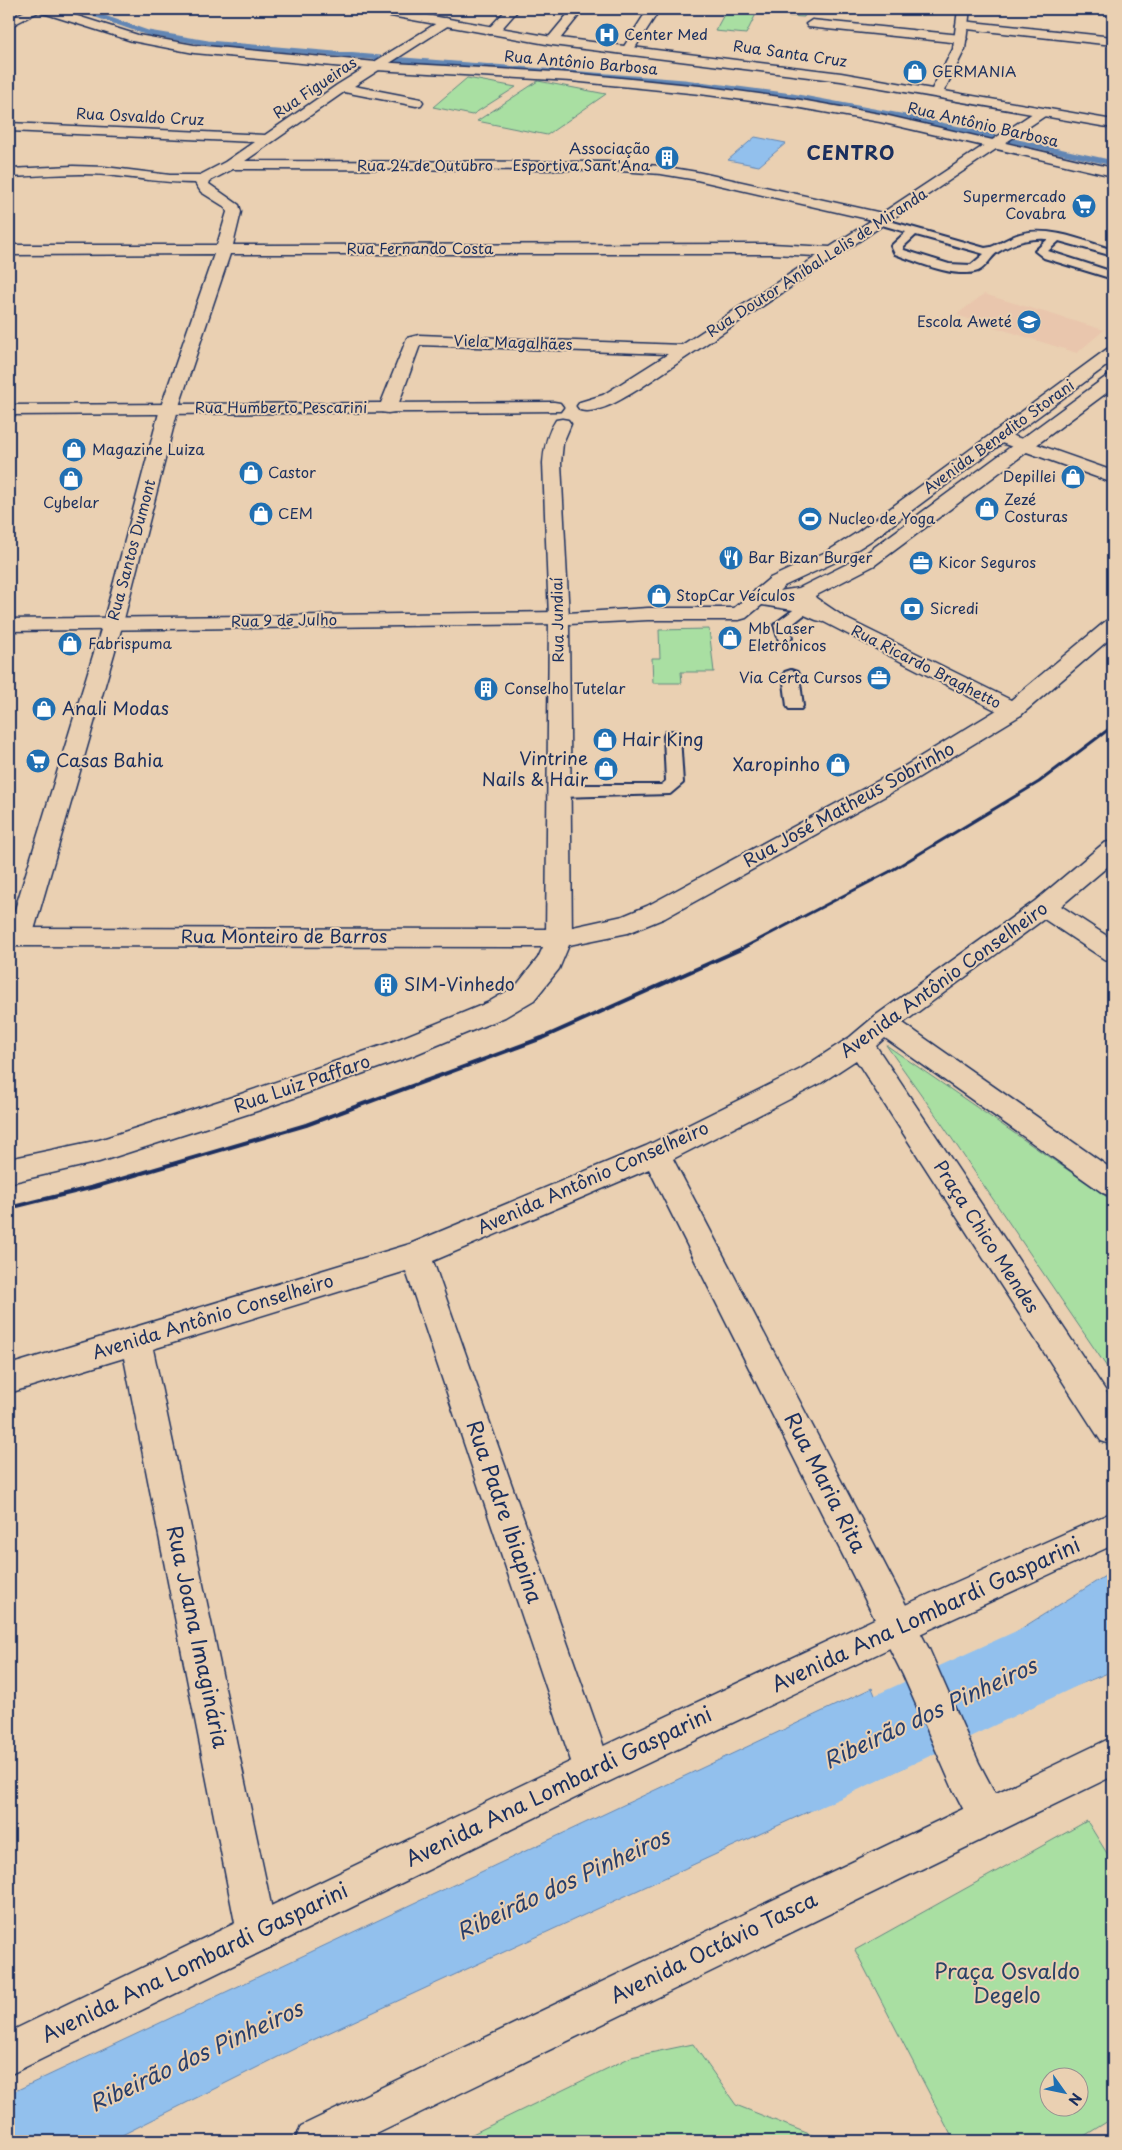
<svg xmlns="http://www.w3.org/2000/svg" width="1122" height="2150" viewBox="0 0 1122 2150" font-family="'Playpen Sans',sans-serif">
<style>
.built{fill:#e9c6ad}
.green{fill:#a9dfa2;stroke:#628780;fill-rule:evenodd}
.water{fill:#92c0ed;stroke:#6286b4}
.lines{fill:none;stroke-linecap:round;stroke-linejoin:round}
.stream{stroke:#6286b4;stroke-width:5}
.river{fill:#92c0ed;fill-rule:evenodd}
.service-casing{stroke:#1b2f5e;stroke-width:4}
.minor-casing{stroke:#1b2f5e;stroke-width:3}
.tertiary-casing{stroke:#1b2f5e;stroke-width:3}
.secondary-casing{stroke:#1b2f5e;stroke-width:3}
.primary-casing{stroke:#1b2f5e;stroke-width:3}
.service{fill:#ead0b2;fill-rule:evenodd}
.minor{fill:#ead0b2;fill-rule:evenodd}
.tertiary{fill:#ead0b2;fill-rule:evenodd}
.secondary{fill:#ead0b2;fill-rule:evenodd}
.primary{fill:#ead0b2;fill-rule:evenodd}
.rail-far1{stroke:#1b2f5e;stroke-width:3}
.rail{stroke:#1b2f5e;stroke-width:4}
.labels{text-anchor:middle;stroke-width:4;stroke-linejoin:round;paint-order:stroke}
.far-poi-label{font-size:15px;fill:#1b2f5e;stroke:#ead0b2;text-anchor:start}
.far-street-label{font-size:15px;fill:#1b2f5e;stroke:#ead0b2}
.poi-label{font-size:18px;fill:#1b2f5e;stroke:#ead0b2;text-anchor:start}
.street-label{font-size:18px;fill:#1b2f5e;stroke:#ead0b2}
.far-district-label{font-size:19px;font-weight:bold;letter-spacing:1px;fill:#1b2f5e;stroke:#ead0b2}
.near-street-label{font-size:21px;fill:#1b2f5e;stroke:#ead0b2}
.near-park-label{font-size:21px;fill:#294165;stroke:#ead0b2}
.near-water-label{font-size:22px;font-style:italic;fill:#273e6c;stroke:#ead0b2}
</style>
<rect width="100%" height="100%" fill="#ead0b2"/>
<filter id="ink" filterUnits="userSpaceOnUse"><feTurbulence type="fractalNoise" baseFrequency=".02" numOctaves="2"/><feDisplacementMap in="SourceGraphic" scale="10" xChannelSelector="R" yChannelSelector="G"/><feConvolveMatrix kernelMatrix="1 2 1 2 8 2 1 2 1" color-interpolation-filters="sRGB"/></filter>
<g filter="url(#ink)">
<path class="built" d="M984,294L1104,330L1077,353L956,315Z"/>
<path class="green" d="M727,9H807L804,17L756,14L746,34L715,31Z
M467,78L516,87L472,115L433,107Z
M538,81L606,94L547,135L477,121Z
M709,629L714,672H681L682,683H653L652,658H660L659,630Z
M886,1045L1113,1201V1376L940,1121Z
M1087,1821L1113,1863V2118L1076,2141H954L855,1950ZM1050,2078H1080V2108H1050Z
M693,2044L736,2105L827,2141H458L631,2057Z"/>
<path class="water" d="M755,137L786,143L759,166L728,160Z
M1113,1571V1671L1060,1692L1019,1713L984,1652Z
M872,1688L905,1767L300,2046L110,2141H9V2094Z"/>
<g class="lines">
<path class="stream" d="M79,9L148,33L208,43L404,60L684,82L792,96L900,116L1113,163"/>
<path class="river" d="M1113,1587V1669L841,1798L811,1811L781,1798L768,1768L781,1738Z"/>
<defs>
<path id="service" d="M879,218L985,248L991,247C1002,243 1012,235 1024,233C1053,227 1086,242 1113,250V256L1059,241L1048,251L1113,272V279L1044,258L1035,251L1048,239H1045C1029,238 1012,243 998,252C990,257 987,267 978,271C956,279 917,262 895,254L891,246L906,232L875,223L874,221ZM916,235L981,253L984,254L971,265L949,264L904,250L903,247Z
M805,603L810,605L813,608L790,626L792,638L789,641H779L774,625L777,622L800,605Z
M791,670L797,672L799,675L803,706L801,709H789L787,706L783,675L785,672Z
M672,731L678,732L680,736L683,783L670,794L559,797L553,795L551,791L553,787L559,785H661L666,781L664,736L666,732Z"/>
<path id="minor" d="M29,9H44L9,27V19Z
M507,9H519L497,34H489L487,31L489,28Z
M572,9H584L556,44H548L546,41L548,38Z
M648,9H660L631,54H623L621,51Z
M445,18L449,19L451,22L449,25L354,86L421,99L423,102L421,105L416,106L344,92L245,161L607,162L661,166L697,172L882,213L1039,109H1049L1051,112L639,389C623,398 599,415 580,410L577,406L580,402L603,395L668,354L420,345L397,408L394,412L388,413L382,412L379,408L407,338L419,335L682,345L817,256L771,254H230L178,409L123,623L32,937L28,943L19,946L10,943L9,929L103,623L160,409L214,254L9,255V245H217L227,212L225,207L201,192L195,183C165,183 136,178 106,175C74,172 41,176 9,177V169L73,166L105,167L170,175H200L225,162L254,142L9,131V123L265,135L337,85ZM233,169L607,170L661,174L697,180L872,220L830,247L771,244L233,245L241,212L239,205L209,184L210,181Z
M812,20L961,35L967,39L961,43L808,27L806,24Z
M962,21L1113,37V45L958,28L956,25Z
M562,419L568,420L571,424L563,443L561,463L569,618L566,622L559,624L552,622L549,618L543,463C544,448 547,433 556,420Z
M999,431L1113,471V483L993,440L990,436L993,432Z
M804,588L811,590L816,598L847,619L1021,705L1024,710L1021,715L1013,717L1005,715L824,622L816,620L793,610L750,603L747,599L750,595L757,593L796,598L794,594L797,590Z
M1113,841V862L1061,906L1113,940V961L1104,959L1044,919L903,1023L1113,1170V1197L1103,1193L885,1038L876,1046L1113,1402V1445L1101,1441L856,1060L821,1083L673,1159L929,1649L979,1763L1007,1816L1002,1830L988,1835L974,1830L953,1789L903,1675L649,1169L433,1261L612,1770L606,1783L593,1789L580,1783L574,1770L406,1271L153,1349L277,1933L271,1947L257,1953L243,1947L237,1933L124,1358L9,1393V1365L410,1244L646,1146L801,1069L850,1037L875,1016L1035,901L1104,843Z"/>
<path id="tertiary" d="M38,9H55L138,35L194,45L376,62L571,73L700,86L795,99L880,114L1113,168V176L880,122L795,107L700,94L571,81L376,70L194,53L132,41L40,12Z
M368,9H392L552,37L841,73L932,89L953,49L958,9H970L965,49L944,91L1113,120V128L841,81L552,45L374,13Z
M554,402L560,403L563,407L560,411L9,415V405Z
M559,612L566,614L569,618L566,622L559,624L9,631V619Z
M9,928L559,929L568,932L572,938L568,944L559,947L9,946Z
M1113,1512V1545L911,1638L606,1783L9,2075V2032L580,1757L885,1614Z
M1113,1737V1776L362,2141H295L301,2126Z"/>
<path id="secondary" d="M1113,348V361L872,540L842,559L784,586L779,591L799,588L861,557L1107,376L1113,375V388L875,565L811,598L762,605L746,618L739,620H648L569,624L572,938L568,944L559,947L550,944L546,938L549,618L552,614L648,608H734L770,578L828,551L858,532L1107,349Z"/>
<path id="primary" d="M1113,619V636L1021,715L916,779L665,918L628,933L569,945L559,969L534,1000L505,1017L409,1057L257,1111L99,1162L9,1183V1159L99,1140L238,1095L389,1043L487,1003L516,986L538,958L550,932L623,916L647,906L900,769L1005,705L1106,621Z"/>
</defs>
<use href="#service" class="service-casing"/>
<use href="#minor" class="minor-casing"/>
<use href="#tertiary" class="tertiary-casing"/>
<use href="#secondary" class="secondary-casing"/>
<use href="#primary" class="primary-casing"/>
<use href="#service" class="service"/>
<use href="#minor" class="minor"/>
<use href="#tertiary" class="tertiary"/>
<use href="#secondary" class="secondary"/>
<use href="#primary" class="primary"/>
<path class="rail-far1" d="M739,950L889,872L1039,782L1113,726"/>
<path class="rail" d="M9,1208L94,1187L306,1125L542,1038L741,949"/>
</g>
</g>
<defs>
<symbol id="hospital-disc" viewBox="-11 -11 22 22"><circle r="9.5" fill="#1f6fb2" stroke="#ead0b2"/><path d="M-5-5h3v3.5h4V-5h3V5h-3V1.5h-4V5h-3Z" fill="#fff"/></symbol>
<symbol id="shop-disc" viewBox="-11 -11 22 22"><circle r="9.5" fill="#1f6fb2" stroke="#ead0b2"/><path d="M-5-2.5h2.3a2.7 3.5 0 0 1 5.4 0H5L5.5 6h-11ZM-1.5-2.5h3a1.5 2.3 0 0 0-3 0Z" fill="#fff"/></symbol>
<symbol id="building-disc" viewBox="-11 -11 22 22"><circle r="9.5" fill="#1f6fb2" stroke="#ead0b2"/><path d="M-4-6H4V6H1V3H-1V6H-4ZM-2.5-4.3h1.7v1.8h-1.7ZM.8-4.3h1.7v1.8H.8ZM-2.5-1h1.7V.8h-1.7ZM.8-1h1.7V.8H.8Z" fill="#fff"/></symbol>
<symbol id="supermarket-disc" viewBox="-11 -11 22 22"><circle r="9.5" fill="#1f6fb2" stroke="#ead0b2"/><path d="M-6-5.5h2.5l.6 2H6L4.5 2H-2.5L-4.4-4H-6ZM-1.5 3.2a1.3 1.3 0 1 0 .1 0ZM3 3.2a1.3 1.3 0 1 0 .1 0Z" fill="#fff"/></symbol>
<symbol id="school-disc" viewBox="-11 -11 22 22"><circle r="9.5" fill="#1f6fb2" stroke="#ead0b2"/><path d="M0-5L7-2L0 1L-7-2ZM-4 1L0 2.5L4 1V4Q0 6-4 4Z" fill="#fff"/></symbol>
<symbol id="stadium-disc" viewBox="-11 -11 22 22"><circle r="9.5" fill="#1f6fb2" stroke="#ead0b2"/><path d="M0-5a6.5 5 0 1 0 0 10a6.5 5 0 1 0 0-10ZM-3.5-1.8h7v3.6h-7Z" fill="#fff"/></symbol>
<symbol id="restaurant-disc" viewBox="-11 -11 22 22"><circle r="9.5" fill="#1f6fb2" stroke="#ead0b2"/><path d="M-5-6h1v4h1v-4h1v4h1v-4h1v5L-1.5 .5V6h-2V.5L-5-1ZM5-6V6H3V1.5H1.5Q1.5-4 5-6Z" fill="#fff"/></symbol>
<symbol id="office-disc" viewBox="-11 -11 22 22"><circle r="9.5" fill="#1f6fb2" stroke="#ead0b2"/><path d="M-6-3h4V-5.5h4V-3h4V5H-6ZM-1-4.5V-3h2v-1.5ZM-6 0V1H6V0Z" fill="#fff"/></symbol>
<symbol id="bank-disc" viewBox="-11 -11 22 22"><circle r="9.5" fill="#1f6fb2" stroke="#ead0b2"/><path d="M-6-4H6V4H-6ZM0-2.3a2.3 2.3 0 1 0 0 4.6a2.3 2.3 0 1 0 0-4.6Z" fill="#fff"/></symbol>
</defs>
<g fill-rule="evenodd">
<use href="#hospital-disc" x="593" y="21" width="28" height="28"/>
<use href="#shop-disc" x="901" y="58" width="28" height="28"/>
<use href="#building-disc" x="653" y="144" width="28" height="28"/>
<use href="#supermarket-disc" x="1070" y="192" width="28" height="28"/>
<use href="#school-disc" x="1015" y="308" width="28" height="28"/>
<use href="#shop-disc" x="60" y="436" width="28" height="28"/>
<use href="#shop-disc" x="237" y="459" width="28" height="28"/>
<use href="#shop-disc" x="1059" y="463" width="28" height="28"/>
<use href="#shop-disc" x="57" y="465" width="28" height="28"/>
<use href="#shop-disc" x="973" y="495" width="28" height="28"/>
<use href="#shop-disc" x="247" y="500" width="28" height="28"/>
<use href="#stadium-disc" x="796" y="505" width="28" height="28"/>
<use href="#restaurant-disc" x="717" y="544" width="28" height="28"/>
<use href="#office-disc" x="907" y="549" width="28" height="28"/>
<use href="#shop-disc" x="645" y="582" width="28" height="28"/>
<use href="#bank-disc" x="898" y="595" width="28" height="28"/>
<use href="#shop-disc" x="716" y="624" width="28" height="28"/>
<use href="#shop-disc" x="56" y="630" width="28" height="28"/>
<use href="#office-disc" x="865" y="664" width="28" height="28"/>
<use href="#building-disc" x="472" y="675" width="28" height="28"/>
<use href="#shop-disc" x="30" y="695" width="28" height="28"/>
<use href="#shop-disc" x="591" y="726" width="28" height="28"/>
<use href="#supermarket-disc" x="24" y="747" width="28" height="28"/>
<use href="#shop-disc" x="824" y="751" width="28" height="28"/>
<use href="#shop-disc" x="592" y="755" width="28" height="28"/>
<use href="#building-disc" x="372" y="971" width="28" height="28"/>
</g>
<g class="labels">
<g class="far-poi-label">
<text x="624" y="40">Center Med</text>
<text x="932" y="77">GERMANIA</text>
<text x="650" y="154" text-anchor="end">Associação<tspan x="650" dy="17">Esportiva Sant'Ana</tspan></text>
<text x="1066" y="202" text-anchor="end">Supermercado<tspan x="1066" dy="17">Covabra</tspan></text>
<text x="1012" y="327" text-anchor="end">Escola Aweté</text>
<text x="92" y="455">Magazine Luiza</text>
<text x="268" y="478">Castor</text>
<text x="1056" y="482" text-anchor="end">Depillei</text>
<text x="1004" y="505">Zezé<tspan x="1004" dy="17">Costuras</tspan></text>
<text x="71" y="508" text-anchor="middle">Cybelar</text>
<text x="278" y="519">CEM</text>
<text x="828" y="524">Nucleo de Yoga</text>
<text x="748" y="563">Bar Bizan Burger</text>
<text x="938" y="568">Kicor Seguros</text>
<text x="676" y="601">StopCar Veículos</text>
<text x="930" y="614">Sicredi</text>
<text x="748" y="634">Mb Laser<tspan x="748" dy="17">Eletrônicos</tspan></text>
<text x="88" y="649">Fabrispuma</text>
<text x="862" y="683" text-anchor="end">Via Certa Cursos</text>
<text x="504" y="694">Conselho Tutelar</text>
</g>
<g class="far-street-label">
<text transform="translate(790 54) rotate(8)" y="5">Rua Santa Cruz</text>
<text transform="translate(581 63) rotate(5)" y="5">Rua Antônio Barbosa</text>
<text transform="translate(315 88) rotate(-34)" y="5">Rua Figueiras</text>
<text transform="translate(140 117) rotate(3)" y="5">Rua Osvaldo Cruz</text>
<text transform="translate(983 125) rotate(13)" y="5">Rua Antônio Barbosa</text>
<text x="425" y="171">Rua 24 de Outubro</text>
<text x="420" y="254">Rua Fernando Costa</text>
<text transform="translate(817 263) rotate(-33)" y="5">Rua Doutor Aníbal Lelis de Miranda</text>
<text transform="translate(513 343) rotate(2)" y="5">Viela Magalhães</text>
<text x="281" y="413">Rua Humberto Pescarini</text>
<text transform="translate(999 437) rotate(-36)" y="5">Avenida Benedito Storani</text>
<text transform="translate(132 550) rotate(-75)" y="5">Rua Santos Dumont</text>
<text transform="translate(558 620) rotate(-91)" y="5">Rua Jundiaí</text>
<text transform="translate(284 621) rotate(-1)" y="5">Rua 9 de Julho</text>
<text transform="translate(926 667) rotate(27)" y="5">Rua Ricardo Braghetto</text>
</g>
<g class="poi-label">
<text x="62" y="715">Anali Modas</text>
<text x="622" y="746">Hair King</text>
<text x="588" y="765" text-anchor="end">Vintrine<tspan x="588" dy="21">Nails &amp; Hair</tspan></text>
<text x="56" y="767">Casas Bahia</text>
<text x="820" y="771" text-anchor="end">Xaropinho</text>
<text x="404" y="991">SIM-Vinhedo</text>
</g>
<g class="street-label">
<text transform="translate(849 805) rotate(-29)" y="6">Rua José Matheus Sobrinho</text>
<text x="284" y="943">Rua Monteiro de Barros</text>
<text transform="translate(944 980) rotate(-36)" y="6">Avenida Antônio Conselheiro</text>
<text transform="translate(302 1084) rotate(-19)" y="6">Rua Luiz Paffaro</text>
<text transform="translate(593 1178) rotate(-24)" y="6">Avenida Antônio Conselheiro</text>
<text transform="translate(986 1237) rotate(57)" y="6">Praça Chico Mendes</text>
<text transform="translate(213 1317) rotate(-17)" y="6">Avenida Antônio Conselheiro</text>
</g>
<g class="far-district-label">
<text x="851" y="160">CENTRO</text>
</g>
<g class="near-street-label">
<text transform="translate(825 1483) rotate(63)" y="7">Rua Maria Rita</text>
<text transform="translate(504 1512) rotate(71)" y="7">Rua Padre Ibiapina</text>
<text transform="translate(926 1615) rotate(-25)" y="7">Avenida Ana Lombardi Gasparini</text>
<text transform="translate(197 1637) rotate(78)" y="7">Rua Joana Imaginária</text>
<text transform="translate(559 1787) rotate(-26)" y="7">Avenida Ana Lombardi Gasparini</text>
<text transform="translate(714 1948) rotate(-26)" y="7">Avenida Octávio Tasca</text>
<text transform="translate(195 1963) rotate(-26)" y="7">Avenida Ana Lombardi Gasparini</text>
</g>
<g class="near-park-label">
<text x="1007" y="1979">Praça Osvaldo<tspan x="1007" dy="24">Degelo</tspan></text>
</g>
<g class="near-water-label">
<text transform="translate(930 1713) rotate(-25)" y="8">Ribeirão dos Pinheiros</text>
<text transform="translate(563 1884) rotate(-25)" y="8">Ribeirão dos Pinheiros</text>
<text transform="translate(196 2056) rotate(-25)" y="8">Ribeirão dos Pinheiros</text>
</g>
</g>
<rect width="1122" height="2150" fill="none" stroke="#ead0b2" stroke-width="30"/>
<rect x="15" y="15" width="1092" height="2120" fill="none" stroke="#1b2f5e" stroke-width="2" filter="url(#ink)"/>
<g transform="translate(1064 2092) rotate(123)"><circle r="24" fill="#ead0b2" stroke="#979090"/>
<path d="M0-4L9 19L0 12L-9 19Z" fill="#1f6fb2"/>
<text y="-8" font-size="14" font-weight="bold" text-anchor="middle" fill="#1b2f5e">N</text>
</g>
</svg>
